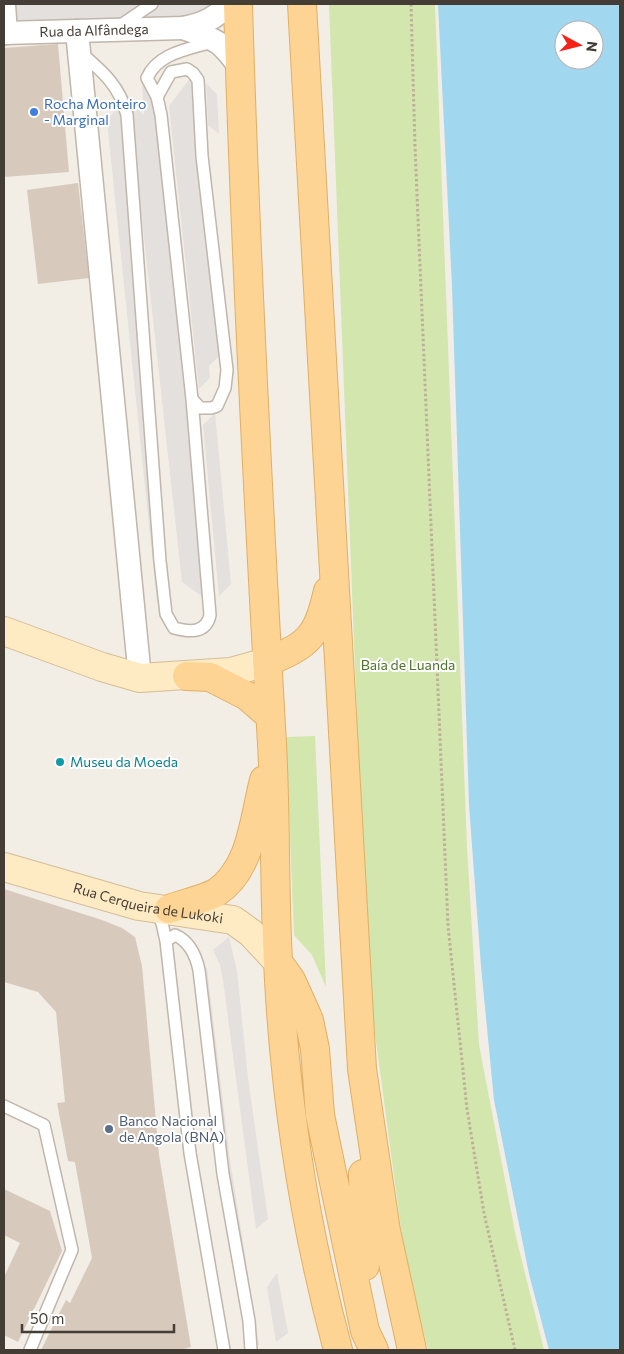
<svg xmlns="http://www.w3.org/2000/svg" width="624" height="1354" viewBox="0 0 624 1354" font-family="Commissioner,sans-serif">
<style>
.green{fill:#d2e6ae}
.parking{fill:#e3e0dd}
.water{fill:#a1d7ef;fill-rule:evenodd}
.building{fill:#d7cabd}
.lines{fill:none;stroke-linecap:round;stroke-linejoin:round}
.lane-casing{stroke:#c0b6ab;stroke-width:14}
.street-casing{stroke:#c0b6ab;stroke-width:25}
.secondary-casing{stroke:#d5be97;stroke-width:30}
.primary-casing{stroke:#e1af64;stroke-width:30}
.path{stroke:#bfae99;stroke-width:3;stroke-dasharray:2.5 2.5;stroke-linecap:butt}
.lane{stroke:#fff;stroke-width:11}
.street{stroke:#fff;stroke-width:22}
.secondary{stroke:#feeac3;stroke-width:28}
.primary{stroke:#fdd494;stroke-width:28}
.shop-dot{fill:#3f7fe0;stroke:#fff;stroke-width:2}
.culture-dot{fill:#0f9aa8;stroke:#fff;stroke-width:2}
.service-dot{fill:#5c6f8a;stroke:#fff;stroke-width:2}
.labels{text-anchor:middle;stroke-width:4;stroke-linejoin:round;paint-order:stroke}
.street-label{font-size:14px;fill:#443d35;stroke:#fff}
.shop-label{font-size:14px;fill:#366cbe;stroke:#fff;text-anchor:start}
.park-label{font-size:14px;fill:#4d7529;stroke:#fff}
.culture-label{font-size:14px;fill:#0d838f;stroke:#fff;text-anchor:start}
.service-label{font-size:14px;fill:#4e5e75;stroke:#fff;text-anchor:start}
</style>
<rect width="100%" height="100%" fill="#f2ede5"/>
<path class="green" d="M329,4H435L467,848L479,1045L516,1237L544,1350H428L405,1258L367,974Z
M315,736L326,987L312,955L294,935L286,737Z"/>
<path class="parking" d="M4,4H228L219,15L6,33Z
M191,77L221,354L209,366L210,378L199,389L169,106Z
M206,83L217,95L219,134L208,125Z
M142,85L156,97L207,600L182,582L129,102L144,115Z
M119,105L169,588L157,602L107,121Z
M215,413L231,584L219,596L203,425Z
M229,937L237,971L248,1078L268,1219L256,1229L223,980L220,965L213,950Z
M193,961L207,968L229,1153L259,1345L246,1340L230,1243L215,1147Z
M277,1273L288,1333L276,1342L267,1287Z"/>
<path class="water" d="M438,4H620V1350H549L529,1274L494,1100L481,966L469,805L452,286ZM564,30H594V60H564Z"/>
<path class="building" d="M58,44L69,172L4,177V48Z
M78,183L89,278L38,284L27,190Z
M4,889L102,920L122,928L135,937L142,966L159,1155L191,1347L181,1350H41L66,1300L70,1303L92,1258L75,1162L68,1161L57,1103L65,1102L56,1012L38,992L4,982Z
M4,1189L50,1211L62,1251L18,1342L4,1335V1277L20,1243L4,1235Z"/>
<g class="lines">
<defs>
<path id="lane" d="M118,27L152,4
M80,52C102,71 120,86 127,115L160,561L166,614L174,628C189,632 206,634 210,615L192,399L161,115L157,97L147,78C158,52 191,49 215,41
M157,97L171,72L187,69L193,73L198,80L202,156L227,370L225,388L217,406L211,408H200L192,399
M155,910L162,923L166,941
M4,1106L44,1125L72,1250L30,1350
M224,1350L190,1153L166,941L175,935C189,941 196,956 199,970L223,1174L249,1321L251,1350"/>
<g id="street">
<path d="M4,5L6,33"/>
<path d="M183,28C216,40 220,39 240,68"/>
<path d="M77,31L140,678"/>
<path id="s1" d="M4,33L183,28C202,24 216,19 228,4"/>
</g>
<g id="secondary">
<path d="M4,631L102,667L140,678L231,672L267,662"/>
<path id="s2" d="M4,867L139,906L233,920L251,933L278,962"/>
</g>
<path id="primary" d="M238,4C245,250 258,497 272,744C276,816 274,889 278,961C284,1092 304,1224 338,1350
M302,4L362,1069L386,1231L412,1350
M267,662C310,644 317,637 328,591
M187,676L210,677L247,696L270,716
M169,909C182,904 206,899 217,892C252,868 254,818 264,780
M281,966L291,980L301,1002L309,1020L315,1049L320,1115L365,1331L374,1350
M363,1174L365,1266"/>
</defs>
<use href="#lane" class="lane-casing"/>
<use href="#street" class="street-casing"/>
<use href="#secondary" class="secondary-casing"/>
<use href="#primary" class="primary-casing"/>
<path class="path" d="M411,4L415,147L448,926L467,1109L484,1213L515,1350"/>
<use href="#lane" class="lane"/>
<use href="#street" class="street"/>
<use href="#secondary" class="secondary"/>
<use href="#primary" class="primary"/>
</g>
<circle class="shop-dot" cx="34" cy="112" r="5"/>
<circle class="culture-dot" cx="60" cy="762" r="5"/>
<circle class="service-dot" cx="109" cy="1129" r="5"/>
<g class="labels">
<g class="street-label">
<text dy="5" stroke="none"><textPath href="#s1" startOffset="90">Rua da Alfândega</textPath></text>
<text dy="5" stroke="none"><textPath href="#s2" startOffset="149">Rua Cerqueira de Lukoki</textPath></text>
</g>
<g class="shop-label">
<text x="44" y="109">Rocha Monteiro<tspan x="44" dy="16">- Marginal</tspan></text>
</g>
<g class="park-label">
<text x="408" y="670">Baía de Luanda</text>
</g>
<g class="culture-label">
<text x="70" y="767">Museu da Moeda</text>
</g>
<g class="service-label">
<text x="119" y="1126">Banco Nacional<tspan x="119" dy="16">de Angola (BNA)</tspan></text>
</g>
</g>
<rect width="624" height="1354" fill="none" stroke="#443d35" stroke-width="10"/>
<g transform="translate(579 45) rotate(97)"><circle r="24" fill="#ffffff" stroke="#b4b1ae"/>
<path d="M0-4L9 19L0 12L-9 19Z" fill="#f72217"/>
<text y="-8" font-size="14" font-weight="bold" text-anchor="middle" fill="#443d35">N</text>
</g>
<path d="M22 1324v8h152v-8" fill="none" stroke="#443d35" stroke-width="2.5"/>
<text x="30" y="1324" font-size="15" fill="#443d35" stroke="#ffffff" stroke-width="4" paint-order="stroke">50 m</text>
</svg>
